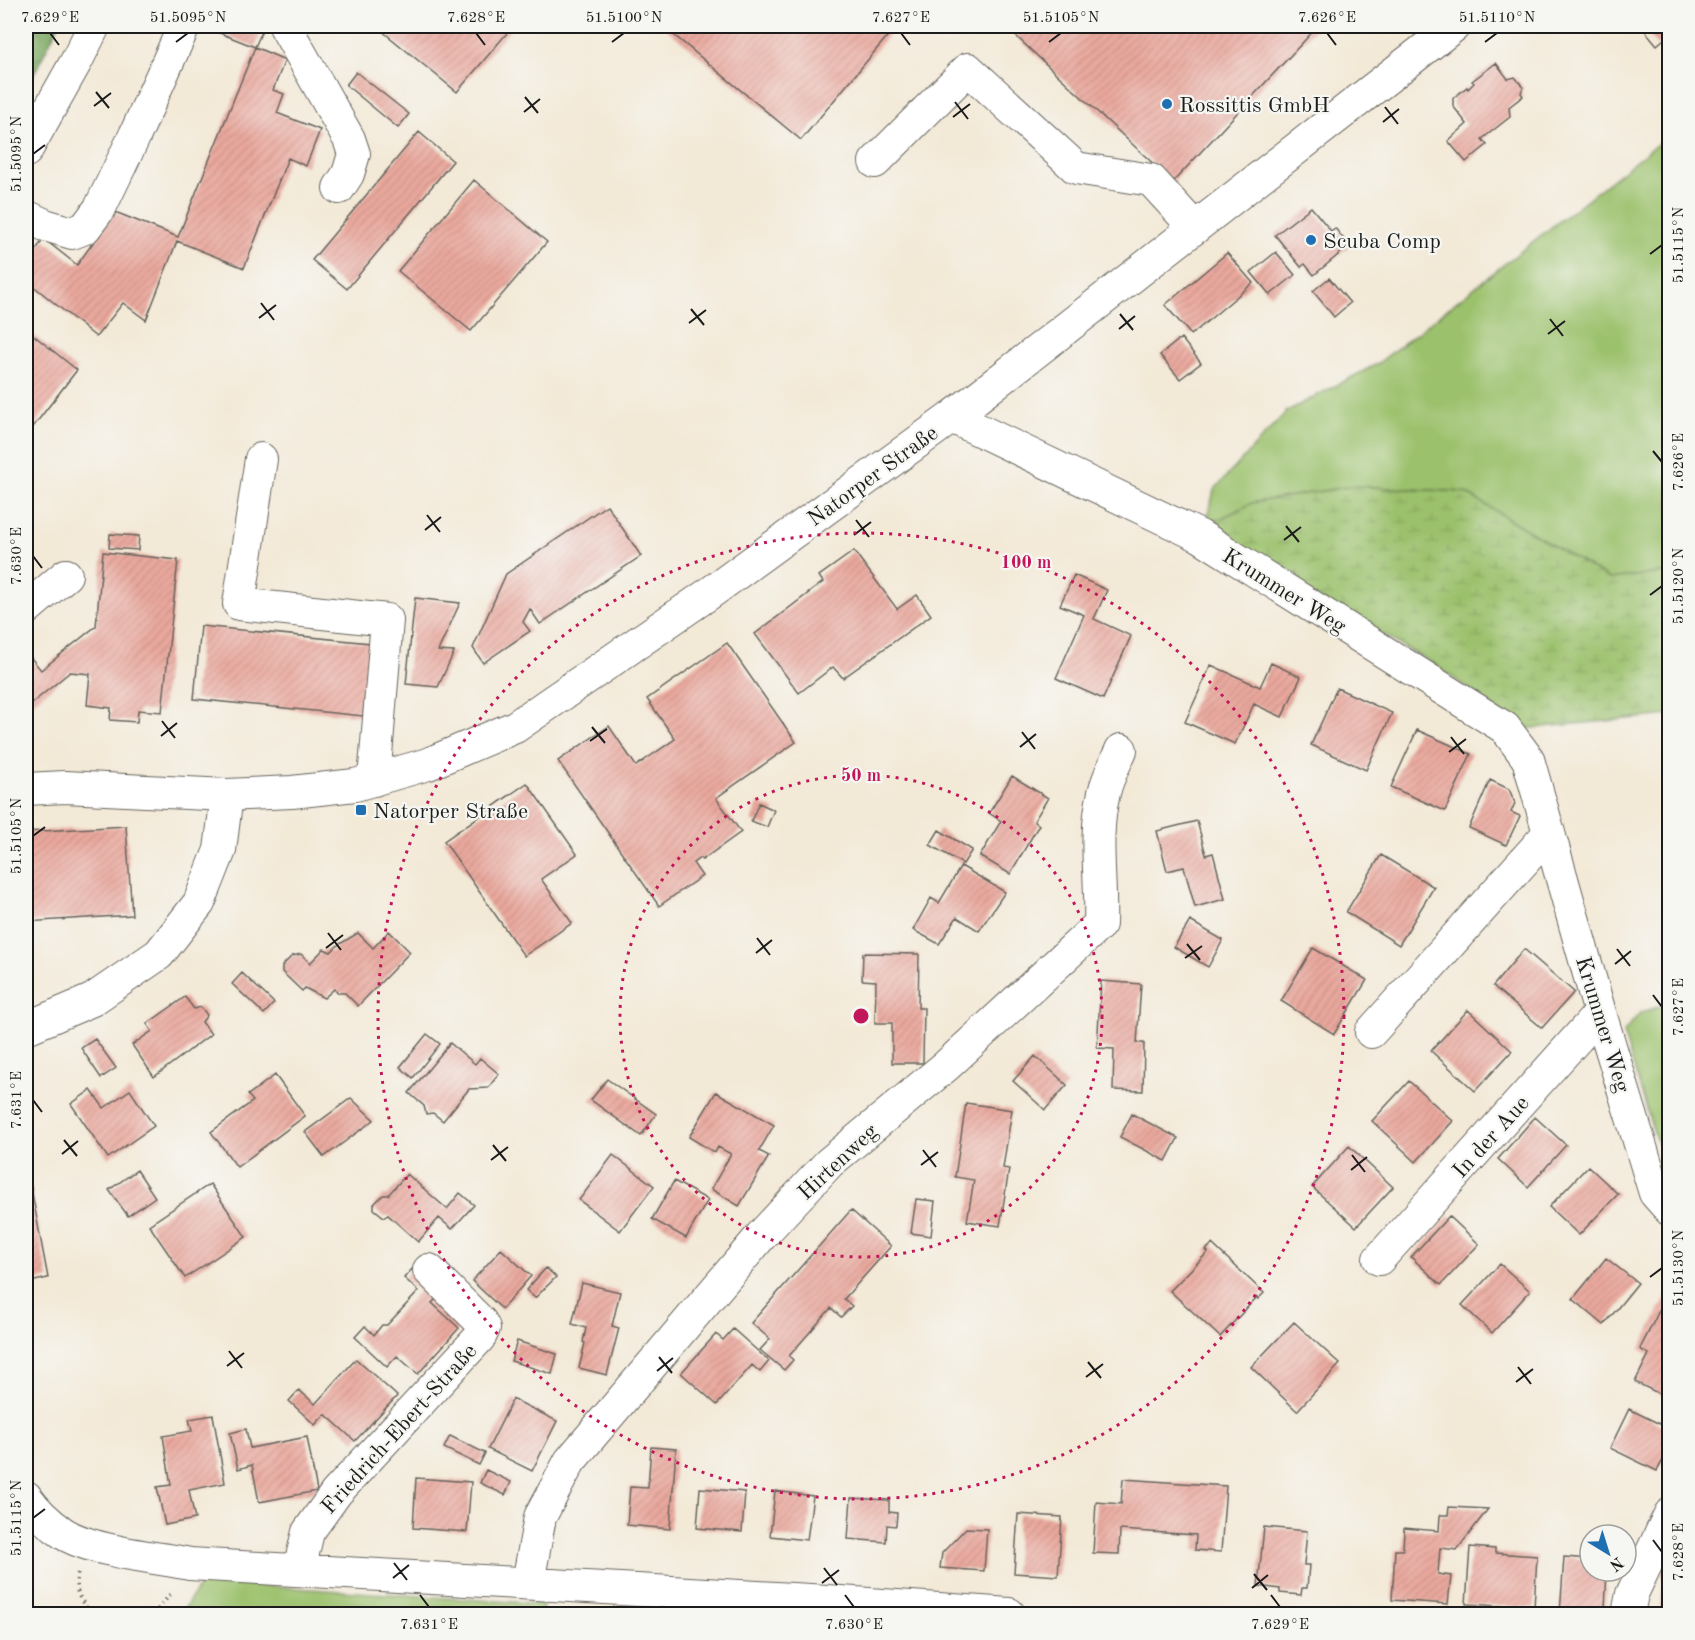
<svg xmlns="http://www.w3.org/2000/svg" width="1695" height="1640" viewBox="0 0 1695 1640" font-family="'Old Standard TT',serif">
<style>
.grass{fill:#9bc16c;stroke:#5c6e44;stroke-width:1.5}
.forest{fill:url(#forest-crowns);stroke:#4c623e;stroke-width:1.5}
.wetland{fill:url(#wetland-marsh);stroke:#5c6e44;stroke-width:1.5}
.building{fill:url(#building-hatch)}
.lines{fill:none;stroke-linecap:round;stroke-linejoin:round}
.minor-casing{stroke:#67645d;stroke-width:34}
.path{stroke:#67645d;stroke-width:4;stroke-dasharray:1.5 4.5;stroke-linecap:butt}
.minor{stroke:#fff;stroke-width:32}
.ticks{fill:none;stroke:#1c1c1c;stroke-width:2}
.ring{fill:none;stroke:#c2185b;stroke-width:3;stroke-dasharray:3 6}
.poi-dot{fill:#1f6fb2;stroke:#f6f6f2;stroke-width:2}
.labels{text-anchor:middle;stroke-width:4.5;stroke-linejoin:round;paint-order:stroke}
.poi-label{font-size:22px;fill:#1c1c1c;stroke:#f6f6f2;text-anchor:start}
.street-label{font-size:22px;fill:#1c1c1c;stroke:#f6f6f2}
.centre{fill:#c2185b;stroke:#f6f6f2;stroke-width:3}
.ring-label{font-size:18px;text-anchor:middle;font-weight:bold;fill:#c2185b;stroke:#f6f6f2;stroke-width:4.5;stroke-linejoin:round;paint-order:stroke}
.neatline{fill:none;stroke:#1c1c1c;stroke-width:2}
.ticks-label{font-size:15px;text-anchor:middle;fill:#1c1c1c}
</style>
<defs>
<pattern id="forest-crowns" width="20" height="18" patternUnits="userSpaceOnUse" patternTransform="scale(1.5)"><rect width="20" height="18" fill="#7ca760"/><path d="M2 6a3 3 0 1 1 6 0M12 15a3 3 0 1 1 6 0" fill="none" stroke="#65874e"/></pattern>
<pattern id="wetland-marsh" width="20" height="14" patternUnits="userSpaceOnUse" patternTransform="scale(1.5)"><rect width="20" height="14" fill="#9bc16c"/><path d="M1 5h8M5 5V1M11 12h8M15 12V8" fill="none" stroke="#85a55d"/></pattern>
<pattern id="building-hatch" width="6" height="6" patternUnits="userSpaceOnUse" patternTransform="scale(1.5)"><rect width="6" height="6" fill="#eaa89d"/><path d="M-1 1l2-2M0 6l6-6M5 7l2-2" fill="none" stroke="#c89087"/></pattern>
</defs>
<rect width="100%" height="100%" fill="#f6f6f2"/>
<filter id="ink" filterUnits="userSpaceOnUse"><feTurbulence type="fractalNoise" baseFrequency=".0167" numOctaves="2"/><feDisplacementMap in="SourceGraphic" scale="12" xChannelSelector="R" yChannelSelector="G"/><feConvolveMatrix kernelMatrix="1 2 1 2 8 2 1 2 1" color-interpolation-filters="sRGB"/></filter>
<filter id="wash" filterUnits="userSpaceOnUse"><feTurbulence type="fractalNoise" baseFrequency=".008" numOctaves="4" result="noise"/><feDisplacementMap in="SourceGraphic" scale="24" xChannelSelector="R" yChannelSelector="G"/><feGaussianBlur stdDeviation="1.35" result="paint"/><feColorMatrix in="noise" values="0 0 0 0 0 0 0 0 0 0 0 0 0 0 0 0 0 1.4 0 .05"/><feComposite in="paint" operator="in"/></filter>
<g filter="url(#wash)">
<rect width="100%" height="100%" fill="#f3e9d7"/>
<path class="grass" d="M1669,135V572L1609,579L1464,492L1352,486L1252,503L1206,526L1214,490L1287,411L1377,364Z
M1669,1004H1670L1669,1181L1623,1033L1641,1012Z
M202,1582L543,1604L542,1614H180Z"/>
<path class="forest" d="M26,26H58L26,90Z"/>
<path class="wetland" d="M1352,486L1464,492L1609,579L1669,572V715L1522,729L1437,666L1250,559L1206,526L1252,503Z"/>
<g id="blocks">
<path class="building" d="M202,26H264L255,47L285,60L273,90L284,94L277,113L320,130L306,166L288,158L244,268L177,241L146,320L123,303L96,337L26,280V262L44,239L77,265L115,212L178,237L255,47Z
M376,26H513L457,92Z
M663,26H896L801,140Z
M1005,26H1318L1173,182Z
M1641,26H1670V34L1657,45Z
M1496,63L1508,79L1515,77L1523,87L1521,93L1523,96L1509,107L1510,117L1482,139L1487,145L1466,162L1448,141L1467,124L1453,106V98L1467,87L1468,89L1474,83L1472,81Z
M356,72L409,114L398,128L346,85Z
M419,132L453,161L347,289L312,260Z
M474,180L547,242L471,331L398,271Z
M1311,207L1331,231L1335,228L1349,246L1314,275L1305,264L1301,267L1275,235Z
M1276,252L1295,275L1270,295L1251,272Z
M1227,253L1253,283L1191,335L1165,305Z
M1329,278L1350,303L1334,317L1313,291Z
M26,329L77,370L26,436Z
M1181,338L1201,363L1180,379L1160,355Z
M607,505L641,556L540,624L530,609L523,622L530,631L483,663L473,648L506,574Z
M110,534L139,536L138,550L109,548Z
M854,551L897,609L917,595L931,615L843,678L833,667L799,693L755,634L823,582L819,576Z
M103,552L178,560L162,712L138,710L137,722L110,720L111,708L87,705L90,674L70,672L26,708V652L41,670L96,626Z
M1074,575L1107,590L1094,619L1131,636L1103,699L1056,678L1084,615L1060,605Z
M415,598L460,603L438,651L454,652L438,687L406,684Z
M201,626L370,643L363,716L194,699Z
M727,643L796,742L716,798L741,832L702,860L700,858L693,863L702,876L659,906L558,761L609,726L636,766L675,739L647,699Z
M1271,663L1301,677L1282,717L1254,704L1235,744L1185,722L1211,665L1260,687Z
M1337,688L1392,713L1366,770L1311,745Z
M1417,730L1471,754L1445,811L1391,787Z
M1012,776L1048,798L1034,821L1039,825L1010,874L980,856L1001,821L989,813Z
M1490,780L1509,789L1515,803L1511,812L1520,816L1506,845L1469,828Z
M527,783L577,854L541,879L572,923L524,956L444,841Z
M759,803L774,810L767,827L751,821Z
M1197,821L1206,855L1213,853L1225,899L1195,907L1184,867L1167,871L1157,831Z
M126,826L132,915L26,922V832Z
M939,830L972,850L963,864L930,845Z
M1381,855L1434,887L1399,945L1346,912Z
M961,866L1005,892L979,931L957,917L939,944L913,930L931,898L939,903Z
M1190,921L1223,940L1208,967L1174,947Z
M389,931L410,952L358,1006L345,993H338L334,989L324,998L305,988L302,991L282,972V966L292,956L301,954L310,963L324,949L331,952L338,945L358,933L373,948Z
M1313,948L1367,980L1334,1034L1281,1001Z
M1524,949L1574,992L1542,1028L1493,986Z
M863,953L919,954L918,1008H924L923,1063H892V1023H875L876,981L862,980Z
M242,973L274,1003L264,1014L232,984Z
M1101,981L1141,984L1137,1043H1144L1143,1091L1113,1090L1114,1049L1097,1048Z
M185,997L194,1009L201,1007L207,1015L202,1022L211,1034L154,1077L132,1045L152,1031L147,1024Z
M1468,1010L1512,1051L1475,1091L1431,1051Z
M427,1034L440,1044L413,1078L400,1067Z
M95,1039L116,1068L101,1078L81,1048Z
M450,1043L475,1064L480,1058L499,1074L488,1088L469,1089L443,1121L433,1113L426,1114L424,1106L409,1093Z
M1035,1056L1067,1085L1045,1110L1013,1081Z
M275,1075L305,1116L237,1167L211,1132L253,1101L248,1095Z
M607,1079L656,1114L641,1136L591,1100Z
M1409,1081L1453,1121L1416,1162L1372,1121Z
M91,1090L104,1108L130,1090L154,1126L108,1158L71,1104Z
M716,1092L774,1125L759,1151L769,1156L739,1206L711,1189L731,1154L718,1147L715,1153L689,1137Z
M351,1098L374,1120L324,1157L305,1132Z
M966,1103L1012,1110L1003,1168L1009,1169L1000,1226L967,1221L974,1180L955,1177Z
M1132,1114L1178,1138L1166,1161L1120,1137Z
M1535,1117L1566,1145L1528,1187L1498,1159Z
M1349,1146L1393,1187L1356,1227L1312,1187Z
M613,1155L654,1186L620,1231L579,1200Z
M26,1161L48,1278L26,1283Z
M1588,1166L1618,1194L1579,1235L1549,1207Z
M137,1170L155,1197L128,1216L109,1190Z
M407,1174L447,1209L460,1193L474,1205L452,1229L439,1218L418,1242L388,1215L384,1217L374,1209V1204L383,1195H388Z
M674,1181L708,1200L686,1238L652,1219Z
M210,1184L246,1237L185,1278L149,1225Z
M916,1199L935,1201L931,1236L911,1233Z
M851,1210L891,1246L844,1299L852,1306L841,1317L831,1308L789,1356L793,1360L784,1370L760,1350L770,1339L751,1323Z
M1449,1216L1479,1244L1441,1285L1411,1257Z
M1212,1244L1264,1293L1258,1299L1257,1297L1220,1337L1170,1291L1208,1252L1206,1250Z
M501,1249L531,1276L502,1309L472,1281Z
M1606,1258L1638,1283L1604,1325L1573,1299Z
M1500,1264L1530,1291L1492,1333L1462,1305Z
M413,1268L442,1293L432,1303L459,1328L418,1374L397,1356L387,1367L355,1337L365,1326L374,1335L382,1325H387L419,1291L404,1278Z
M546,1268L556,1277L535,1298L526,1290Z
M582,1283L620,1292L612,1326L619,1328L607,1375L579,1368L585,1343L583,1342L586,1328L572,1324Z
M1668,1293L1670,1294V1399L1635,1382L1649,1354L1640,1349Z
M1294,1322L1340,1364L1297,1411L1251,1367Z
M733,1329L769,1361L760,1372L752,1365L717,1405L681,1373L716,1334L723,1340Z
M517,1341L557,1354L552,1374L511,1361Z
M356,1359L397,1396L355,1441L325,1414L315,1425L289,1401L299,1390L315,1404Z
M513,1399L557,1421L532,1471L488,1449Z
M1629,1409L1670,1429V1447L1657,1471L1610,1448Z
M213,1415L225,1483L189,1490L195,1519L165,1525L157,1487L171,1485L163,1436L192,1431L189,1419Z
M246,1429L250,1448L307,1437L317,1491L259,1502L252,1465L238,1469L230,1433Z
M450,1436L485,1453L479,1465L444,1448Z
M651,1447L676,1449L670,1529L627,1525L630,1487L648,1488Z
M486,1470L511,1482L505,1495L480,1483Z
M416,1478L471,1482L467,1532L413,1528Z
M1123,1479L1226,1486L1221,1552L1195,1550L1196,1535L1120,1530L1119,1554L1093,1553L1096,1502L1121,1504Z
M700,1488L745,1492L742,1532L697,1528Z
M775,1491L813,1496L807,1540L770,1536Z
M851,1498L889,1500V1512L897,1513L896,1526L887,1525L886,1542L848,1539Z
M1449,1507L1488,1509L1457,1550L1440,1548L1438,1574L1451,1576L1448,1604L1392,1600L1395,1550H1403L1404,1528L1439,1531L1440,1515H1448Z
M1018,1514L1062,1517L1058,1576L1014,1573Z
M1264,1527L1307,1531L1304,1565H1309L1307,1588H1302L1301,1595L1280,1593V1589L1258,1586Z
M966,1528L987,1529L984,1571L940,1568L942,1553Z
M1470,1547L1495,1549V1553L1537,1556L1534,1608L1466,1604Z
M1663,1555H1670V1614H1661Z
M1564,1557L1590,1559V1571H1607L1605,1608H1595V1614H1560Z"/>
</g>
</g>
<g filter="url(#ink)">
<use href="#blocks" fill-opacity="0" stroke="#67645d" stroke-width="1.5"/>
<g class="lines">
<defs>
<path id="minor" d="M285,26L349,139L354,154L348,174L339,188
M26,151L77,60L94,26
M875,162L968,69L1076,168L1151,180L1195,228
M26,216L45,225L72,233L85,228L100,208L135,135L184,26
M952,417L1200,536L1505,728L1528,759L1600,1013L1655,1193L1670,1210
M261,459L239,604L387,620L374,780
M26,609L66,575
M26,789L65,787L227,795L292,792L355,785L428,764L515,727L710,593L952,417L1454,26
M31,1026L92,1000L159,954L199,903L220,850L227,795
M1371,1032L1549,833
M1379,1259L1600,1013
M26,1497C36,1511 48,1523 63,1533C90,1551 155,1557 190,1564L827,1601L1009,1614
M299,1570L308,1532L336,1493L480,1337L484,1328L481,1322L429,1270
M528,1583L540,1517L570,1461L761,1236L829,1163L946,1066L1100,924C1102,881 1093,836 1104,793C1107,779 1115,764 1121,750
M1628,1614L1632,1594L1670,1514"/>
</defs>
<use href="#minor" class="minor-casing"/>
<path class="path" d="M78,1573C73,1592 81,1600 91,1614
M154,1614L172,1592"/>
<use href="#minor" class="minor"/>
</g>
</g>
<path class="ticks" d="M50,33L59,45M476,33L485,45M901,33L910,45M1327,33L1336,45M176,42L188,33M612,42L624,33M1049,42L1061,33M1485,42L1497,33M96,92L109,108M525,97L538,113M955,102L968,119M94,106L111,93M1385,107L1398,124M524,112L540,99M953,117L970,104M1383,122L1399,109M33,154L45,145M1650,254L1662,245M261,303L274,320M691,309L704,325M1120,314L1133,330M259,318L276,305M1550,319L1563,336M689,323L706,310M1119,329L1135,316M1548,334L1565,321M1653,451L1662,462M427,515L440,532M856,520L869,537M1286,526L1299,542M425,530L441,517M854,535L871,522M1284,540L1301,527M33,556L42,568M1650,595L1662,586M162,721L175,738M592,727L605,743M1022,732L1035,749M161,736L177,723M1451,737L1464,754M590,741L607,729M1020,747L1036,734M1449,752L1466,739M33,836L45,827M328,933L341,950M757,938L770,955M1187,944L1200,960M326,948L343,935M1617,949L1630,966M756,953L772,940M1185,958L1202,946M1615,964L1631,951M1653,995L1662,1007M33,1100L42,1112M64,1140L77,1156M493,1145L506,1161M923,1150L936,1167M62,1154L78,1141M1352,1155L1365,1172M491,1160L508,1147M921,1165L938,1152M1351,1170L1367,1157M1650,1277L1662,1268M229,1351L242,1368M659,1357L672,1373M1088,1362L1101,1378M227,1366L244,1353M1518,1367L1531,1384M657,1371L673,1358M1086,1377L1103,1364M1516,1382L1533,1369M33,1518L45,1509M1653,1540L1662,1552M394,1563L407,1580M824,1568L837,1585M1254,1574L1267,1590M393,1578L409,1565M822,1583L839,1570M1252,1588L1268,1575M420,1595L429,1607M845,1595L854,1607M1271,1595L1280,1607"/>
<g class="ring">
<circle cx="861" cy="1016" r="241"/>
<circle cx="861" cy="1016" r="483"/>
</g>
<g class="poi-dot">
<circle cx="1167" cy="104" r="6"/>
<circle cx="1311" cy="240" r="6"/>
<rect x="355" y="804" width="12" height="12" rx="3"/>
</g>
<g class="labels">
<g class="poi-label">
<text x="1179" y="112">Rossittis GmbH</text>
<text x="1323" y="248">Scuba Comp</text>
<text x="373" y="818">Natorper Straße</text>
</g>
<g class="street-label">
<text transform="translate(872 475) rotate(-36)" y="8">Natorper Straße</text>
<text transform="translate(1285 590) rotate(32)" y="8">Krummer Weg</text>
<text transform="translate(1604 1024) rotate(73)" y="8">Krummer Weg</text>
<text transform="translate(1490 1136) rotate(-48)" y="8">In der Aue</text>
<text transform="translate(837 1161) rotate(-43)" y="8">Hirtenweg</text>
<text transform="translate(398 1428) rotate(-48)" y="8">Friedrich-Ebert-Straße</text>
</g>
</g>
<circle cx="861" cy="1016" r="9" class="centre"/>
<g class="ring-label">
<text x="1026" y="568">100 m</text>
<text x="861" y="781">50 m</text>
</g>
<rect width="1695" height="1640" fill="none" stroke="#f6f6f2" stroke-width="66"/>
<g transform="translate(1608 1553) rotate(142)"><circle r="28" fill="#f6f6f2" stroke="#9f9f9c" stroke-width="1.5"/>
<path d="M0-4.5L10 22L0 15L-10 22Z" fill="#1f6fb2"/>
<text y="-9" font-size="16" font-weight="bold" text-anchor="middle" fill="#1c1c1c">N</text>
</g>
<rect x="33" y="33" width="1629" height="1574" class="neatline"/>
<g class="ticks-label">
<text x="50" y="22">7.629°E</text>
<text x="188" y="22">51.5095°N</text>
<text x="476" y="22">7.628°E</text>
<text x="624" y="22">51.5100°N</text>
<text x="901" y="22">7.627°E</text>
<text x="1061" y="22">51.5105°N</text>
<text x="1327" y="22">7.626°E</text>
<text x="1497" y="22">51.5110°N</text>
<text transform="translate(16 154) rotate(-90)" y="5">51.5095°N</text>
<text transform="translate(1678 245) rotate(-90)" y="5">51.5115°N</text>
<text transform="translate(1678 462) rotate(-90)" y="5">7.626°E</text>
<text transform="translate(16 556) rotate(-90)" y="5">7.630°E</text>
<text transform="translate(1678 586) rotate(-90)" y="5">51.5120°N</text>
<text transform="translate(16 836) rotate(-90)" y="5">51.5105°N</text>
<text transform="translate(1678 1007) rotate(-90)" y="5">7.627°E</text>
<text transform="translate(16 1100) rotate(-90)" y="5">7.631°E</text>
<text transform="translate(1678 1268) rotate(-90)" y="5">51.5130°N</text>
<text transform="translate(16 1518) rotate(-90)" y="5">51.5115°N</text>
<text transform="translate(1678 1552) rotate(-90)" y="5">7.628°E</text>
<text x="429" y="1629">7.631°E</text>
<text x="854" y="1629">7.630°E</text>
<text x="1280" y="1629">7.629°E</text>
</g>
</svg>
